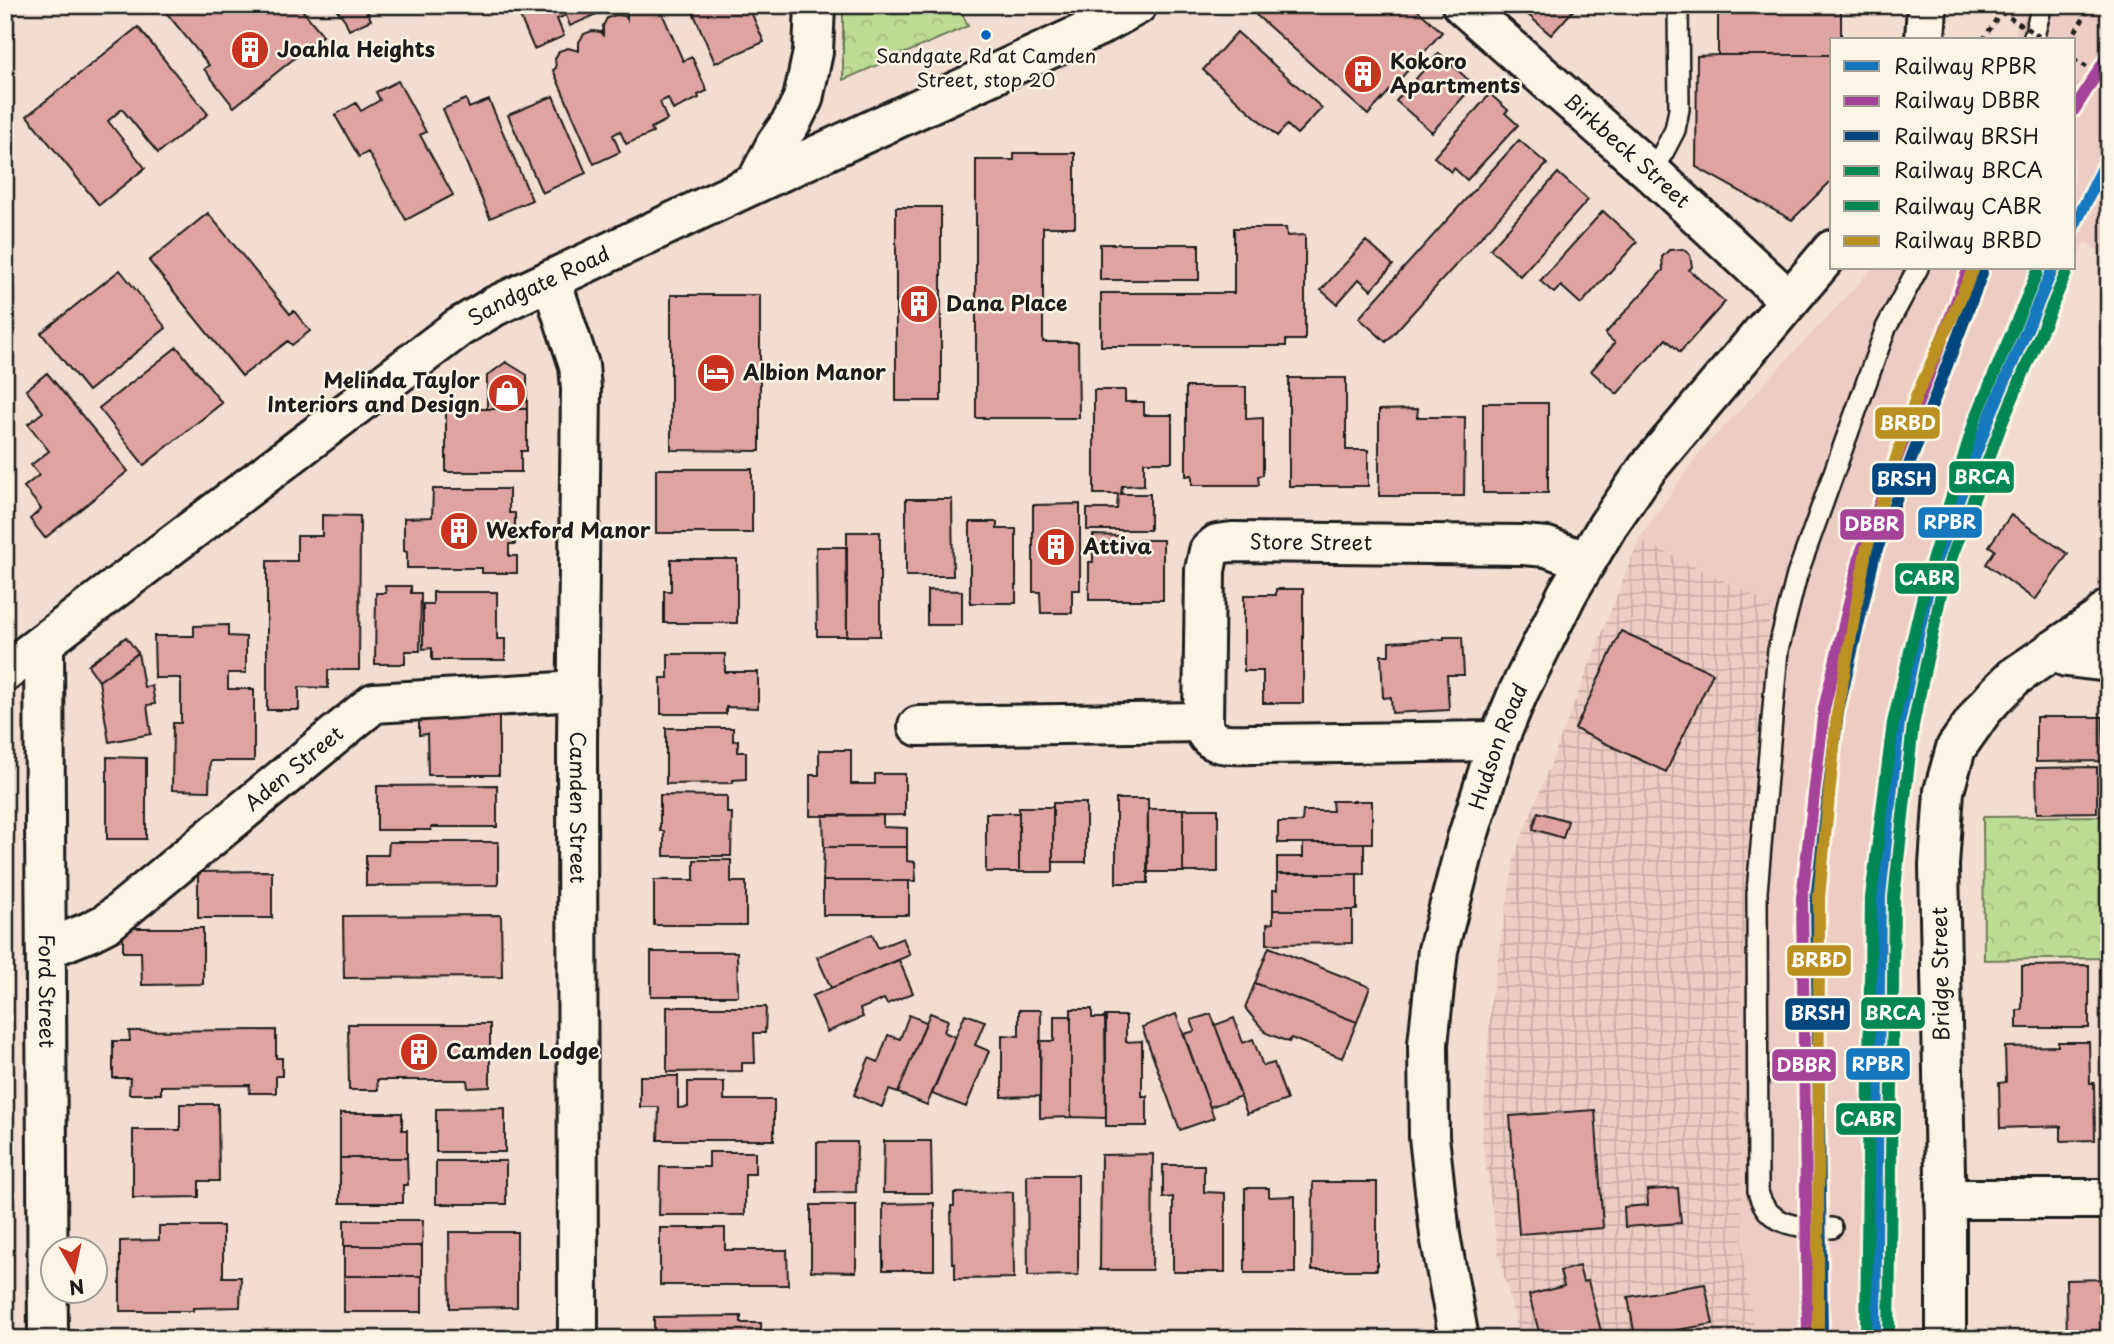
<svg xmlns="http://www.w3.org/2000/svg" width="2114" height="1344" viewBox="0 0 2114 1344" font-family="'Playpen Sans',sans-serif">
<style>
.built{fill:#edccc3}
.industrial{fill:url(#industrial-grid)}
.park{fill:url(#park-crowns);stroke:#6c7c58;stroke-width:2}
.building{fill:#dfa4a1;stroke:#1c1c1c;stroke-width:2}
.lines{fill:none;stroke-linecap:round;stroke-linejoin:round}
.service-casing{stroke:#1c1c1c;stroke-width:24}
.minor-casing{stroke:#1c1c1c;stroke-width:44}
.secondary-casing{stroke:#1c1c1c;stroke-width:44}
.trunk-casing{stroke:#1c1c1c;stroke-width:44}
.path{stroke:#1c1c1c;stroke-width:4.5;stroke-dasharray:5 5;stroke-linecap:butt}
.service{stroke:#fcf5e5;stroke-width:19}
.minor{stroke:#fcf5e5;stroke-width:38}
.secondary{stroke:#fcf5e5;stroke-width:38}
.trunk{stroke:#fcf5e5;stroke-width:38}
.path-bridge{stroke:#1c1c1c;stroke-width:4.5;stroke-dasharray:5 5;stroke-linecap:butt}
.rail-1-casing{stroke:#fcf5e5;stroke-width:18}
.rail-2-casing{stroke:#fcf5e5;stroke-width:18}
.rail-3-casing{stroke:#fcf5e5;stroke-width:18}
.rail-4-casing{stroke:#fcf5e5;stroke-width:18}
.rail-5-casing{stroke:#fcf5e5;stroke-width:18}
.rail-6-casing{stroke:#fcf5e5;stroke-width:18}
.rail-1{stroke:#1578be;stroke-width:12}
.rail-2{stroke:#a54399;stroke-width:12}
.rail-3{stroke:#00467f;stroke-width:12}
.rail-4{stroke:#008752;stroke-width:12}
.rail-5{stroke:#008752;stroke-width:12}
.rail-6{stroke:#bb9222;stroke-width:12}
.bus-dot{fill:#0065bd;stroke:#fcf5e5;stroke-width:2.5}
.labels{text-anchor:middle;stroke-width:5;stroke-linejoin:round;paint-order:stroke}
.bus-label{font-size:19px;fill:#1c1c1c;stroke:#fcf5e5}
.poi-label{font-size:21px;font-weight:bold;fill:#1c1c1c;stroke:#fcf5e5;text-anchor:start}
.street-label{font-size:21px;fill:#1c1c1c;stroke:#fcf5e5}
.line-badge{stroke:#fcf5e5;stroke-width:2.5}
.badge-label{font-size:19px;text-anchor:middle;font-weight:bold;fill:#fff}
</style>
<defs>
<pattern id="industrial-grid" width="8" height="8" patternUnits="userSpaceOnUse" patternTransform="scale(1.75)"><rect width="8" height="8" fill="#edccc3"/><path d="M0 4h8M4 0v8" fill="none" stroke="#cbafa7"/></pattern>
<pattern id="park-crowns" width="20" height="18" patternUnits="userSpaceOnUse" patternTransform="scale(1.75)"><rect width="20" height="18" fill="#bcdb93"/><path d="M2 6a3 3 0 1 1 6 0M12 15a3 3 0 1 1 6 0" fill="none" stroke="#a1bb7e"/></pattern>
</defs>
<rect width="100%" height="100%" fill="#f3ddd1"/>
<filter id="ink" filterUnits="userSpaceOnUse"><feTurbulence type="fractalNoise" baseFrequency=".0143" numOctaves="2"/><feDisplacementMap in="SourceGraphic" scale="14" xChannelSelector="R" yChannelSelector="G"/><feConvolveMatrix kernelMatrix="1 2 1 2 8 2 1 2 1" color-interpolation-filters="sRGB"/></filter>
<g filter="url(#ink)">
<path class="built" d="M2018,5H2109V257L2085,242L2074,262V40H2015L2019,14Z
M1873,268H2071L2041,321L2002,420L1943,605L1922,694L1909,782L1898,996H1892L1893,1339H1756L1743,1258L1739,1035L1750,805L1771,604L1639,539L1700,452Z"/>
<path class="industrial" d="M1639,539L1771,604L1750,805L1739,1035L1743,1258L1756,1339H1520L1498,1251L1482,1139L1491,999L1515,854Z"/>
<path class="park" d="M843,5H958L968,26L843,80Z
M2109,816V958L1984,960L1983,817Z"/>
<path class="building" d="M160,5H298L323,35L234,107L204,69L209,65Z
M333,5H380L367,11L371,20L349,30L345,20Z
M515,5H605L593,11L595,15L570,26L566,15L557,19L564,36L534,49Z
M630,5H654L655,8L659,6L683,61L692,57L707,91L698,95L699,98L673,110L668,98L660,102L667,120L651,128L653,133L626,144L620,131L613,135L620,152L594,164L553,70L556,68L555,59L559,51L568,48L579,51V42L584,34L592,31L601,32L603,35V26L607,18L616,15L625,16L627,19V10Z
M690,5H748L764,42L715,63Z
M1245,5H1412L1442,32L1368,115Z
M1517,5H1578L1551,35Z
M1718,5H1841V40H1832V55H1718Z
M138,27L208,114L158,153L122,109L108,121L145,168L99,205L27,116Z
M1237,32L1322,108L1297,134L1287,125L1277,136L1203,70Z
M1439,53L1474,85L1432,132L1396,101Z
M1718,55H1832V180L1792,220L1696,167L1697,56Z
M398,81L426,132L420,135L453,195L406,220L368,152L359,157L335,115L356,103L361,111L380,100L376,92Z
M1490,94L1508,110L1505,113L1518,125L1467,180L1454,168L1451,172L1434,157Z
M553,96L586,173L542,193L508,115Z
M466,99L469,108L489,100L532,200L490,218L443,109Z
M1519,140L1547,164L1386,342L1359,318Z
M1014,153H1075V227H1043V342H1078L1079,418H976V160H1014Z
M1558,173L1588,200L1520,276L1490,249Z
M896,207H941V401H896Z
M1603,211L1637,242L1581,304L1561,286L1554,293L1540,281Z
M208,213L290,314L294,311L310,331L292,345L288,341L242,376L149,261Z
M1234,228H1286L1287,236L1305,235V340H1286V346H1101V293H1234Z
M1366,241L1393,265L1371,290L1359,279L1337,304L1321,290Z
M1100,244H1199V280H1100Z
M1683,249L1690,255L1692,267L1689,270L1725,302L1680,352L1666,339L1617,394L1591,371L1615,343L1605,334L1663,270L1662,257L1669,250Z
M120,270L166,328L88,391L41,333Z
M671,295H760V451L671,450Z
M177,347L222,403L144,465L99,408Z
M506,362L527,375V409H487V376Z
M47,373L128,471L45,538L30,519L41,509L24,487L39,475L31,465L49,451L28,424L43,412L26,390Z
M1289,378H1346V450H1368V486H1289Z
M1186,387H1246V419L1263,418V475L1258,476L1259,485H1192V475L1186,476Z
M1094,390H1125V402H1144V415H1172V462H1144V485L1122,486L1121,494H1094Z
M1483,403H1548V493H1483Z
M446,409H527V451H521V472H446Z
M1418,409L1417,417H1465L1464,496H1379V410Z
M656,469H752V533H656Z
M433,489H509V513H515V544H509V556H517V573H482V568H407V552L404,551V518L432,517Z
M1118,494H1150V530H1087V509H1117Z
M906,499H952L953,576H906Z
M1080,504V590H1072V613H1041L1040,592H1033V505Z
M322,515L360,516L359,670H328V688L299,687V710H267V561H297V536H322Z
M2011,515L2068,554L2035,600L1986,564L1995,550L1989,546Z
M970,522H997V529H1016V603H970Z
M847,532H880V636H847Z
M1093,535L1122,536V540H1163V600H1089V562H1093Z
M816,547H846L847,636H817Z
M671,559H737V623H664V591H671Z
M385,586H411V593H421L420,651H405V664H375L376,593H386Z
M1276,589H1303V703H1263V671H1244V595H1276Z
M927,590L962,591V625H927Z
M433,592H497V639H505V660H432V648L423,649V604H433Z
M228,625V636L246,637V673H228V689H254V761H210L209,791L172,790L173,723H181V678H155L154,636H194V626Z
M1621,631L1713,673L1666,772L1575,729Z
M126,637L138,653L99,681L88,665Z
M1444,637H1462L1464,675H1447L1449,710L1392,713L1391,697L1383,698L1381,655H1389V642L1444,639Z
M138,653L144,687L152,686L155,704L147,705L151,734L109,742L99,681Z
M668,654H725V672H758V708L726,707V714H661V678H668Z
M419,715H499V775H428L427,734L419,735Z
M2036,717H2103L2104,761L2036,762Z
M666,728H733V741L738,740V752H746V779L733,780V783L666,784Z
M819,750H851V784H875V774H905V815L810,816V775H819Z
M107,757L146,758V839H107Z
M2097,767V812L2037,813L2036,768Z
M497,785V827H431V830H377V786Z
M660,795L727,796V813H732L731,856H664V831H660Z
M1116,799H1148V883H1116Z
M1332,801H1372V843H1278V822H1302L1303,811H1333Z
M1053,803H1086V862H1053Z
M1019,807H1053V872H1019Z
M1148,809H1183V872H1147Z
M1183,809H1218V872H1183Z
M1538,812L1568,821L1563,838L1533,829Z
M986,813H1019V872H986Z
M823,815H883V827L907,828V847H824Z
M389,842H498V885L366,886V855H388Z
M1303,843H1364V874H1277V857H1303Z
M824,847H907V861L915,862L916,881H823Z
M694,860H731V882H746V925H654V880H694Z
M272,871V918H198V872Z
M1277,874H1357V910H1273V890H1277Z
M823,881H909V915H823Z
M1273,910H1352V943L1267,944V924L1273,923Z
M501,915L502,977L344,978L343,916Z
M123,928H203V984L142,985L141,952H123Z
M872,934L878,948L903,938L910,955L831,988L817,957Z
M1269,947L1370,987L1357,1022L1255,983Z
M651,952H737L738,996H651Z
M899,960L913,993L887,1004L884,999L860,1009L863,1017L827,1032L812,996Z
M2089,965V1028H2017V1010H2022V966Z
M1255,983L1357,1022L1342,1058L1291,1038L1289,1042L1266,1033L1245,1008Z
M667,1007H766L765,1033H754L755,1063H742V1071L667,1072Z
M1071,1009H1092V1018H1106V1118L1071,1117Z
M1019,1010H1041L1040,1096L1002,1097V1035L1019,1036Z
M930,1013L948,1020L944,1032L955,1037L927,1105L898,1093Z
M965,1014L985,1021L975,1045L989,1051L966,1107L932,1094Z
M1176,1014L1214,1118L1180,1130L1142,1027Z
M1211,1014L1241,1096L1210,1107L1184,1034L1195,1031L1191,1020Z
M909,1015L926,1022L898,1093L889,1090L882,1107L854,1095L869,1058L878,1062L888,1035L900,1039Z
M1054,1016H1071V1117L1040,1118V1041H1054Z
M1105,1016H1126V1042L1142,1041V1096H1147V1126H1106Z
M1234,1018L1243,1043L1253,1039L1263,1066L1274,1063L1287,1100L1247,1114L1215,1025Z
M348,1024H490V1087L468,1088L467,1080H377L378,1090H349Z
M276,1030V1058H282V1076H276V1093H249L250,1085L161,1086V1094H129L130,1078H113V1041H130L129,1031Z
M2058,1042H2089L2090,1083H2094L2095,1140L2061,1141V1126L2000,1128L1999,1083L2006,1082L2005,1047L2058,1046Z
M640,1076H678V1108L688,1107V1082H724V1100H774V1140H658L659,1107H640Z
M180,1104H218L219,1181H199V1197L133,1198V1130H180Z
M505,1108V1152H436V1109Z
M1595,1110L1603,1228L1519,1234L1510,1116Z
M340,1113H402V1130H407V1158H340Z
M884,1141H931L932,1193H883Z
M817,1142H857L856,1192L817,1193Z
M709,1152H755V1174H745V1215H659L660,1167H709Z
M1153,1154L1152,1270H1100L1101,1155Z
M340,1158H407L408,1185H403V1203H340Z
M436,1161H506V1204H436Z
M1163,1165H1204V1192L1225,1193V1272H1173V1197L1163,1198Z
M1027,1175H1078V1275L1028,1276Z
M1313,1182H1377V1270H1312Z
M1245,1188H1269V1197L1295,1196V1273H1245Z
M1678,1188L1681,1223L1625,1227L1624,1207L1648,1205L1647,1190Z
M1013,1192L1014,1278L955,1279V1263H952L951,1206H954V1193Z
M934,1203V1270H883V1204Z
M811,1205H856V1272L811,1271Z
M344,1220H423L422,1246H344Z
M159,1226H223V1277H241L240,1307L193,1308V1311H120V1241L159,1240Z
M660,1228H725V1250H787L788,1285H660Z
M449,1232H517V1307L450,1308Z
M344,1246H422V1276H344Z
M1579,1266L1583,1282L1588,1281L1603,1339H1541L1529,1295L1564,1286L1560,1271Z
M344,1276H422V1312H344Z
M2109,1279V1339H2067L2066,1280Z
M1705,1284L1713,1324L1635,1337L1628,1297Z
M741,1316V1323H761V1339H654V1317Z"/>
<g class="lines">
<defs>
<path id="service" d="M2033,40L2042,5
M1650,171L1663,153L1675,130L1679,109L1678,5
M1832,1228C1801,1228 1766,1227 1758,1191L1757,892L1778,650L1797,575L1886,328L1918,268"/>
<g id="minor">
<path id="s1" d="M1462,5L1650,171L1789,300"/>
<path id="s2" d="M551,280L579,365L581,389L577,743L578,1339"/>
<path id="s3" d="M44,643L48,1339"/>
<path d="M2052,651L2067,657L2109,662"/>
<path d="M918,726L1203,722"/>
<path id="s4" d="M1498,741L1253,744C1232,744 1206,749 1203,722L1205,570L1209,551L1217,544L1232,542L1523,545L1547,547L1585,561"/>
<path id="s5" d="M47,949L89,932L107,923L374,703L578,691"/>
<path d="M1945,1199H2109"/>
<path d="M1946,1339V1227L1939,865L1944,791L1956,748L1982,711L1998,693L2014,677L2098,620L2109,609"/>
</g>
<g id="secondary">
<path d="M1925,40L1927,5"/>
<path id="s6" d="M1459,1339L1440,1235L1429,1137L1428,1044L1438,950L1467,839L1498,741L1518,693L1567,594L1608,525L1647,469L1832,250"/>
</g>
<g id="trunk">
<path d="M756,183L776,144L792,121L803,99L813,52L815,5"/>
<path id="s7" d="M5,672L458,328L495,306L756,183L1097,27L1137,5"/>
</g>
</defs>
<use href="#service" class="service-casing"/>
<use href="#minor" class="minor-casing"/>
<use href="#secondary" class="secondary-casing"/>
<use href="#trunk" class="trunk-casing"/>
<path class="path" d="M1983,40L2001,12
M2070,40L2092,5
M2074,59L2109,81"/>
<use href="#service" class="service"/>
<use href="#minor" class="minor"/>
<use href="#secondary" class="secondary"/>
<use href="#trunk" class="trunk"/>
<path class="path-bridge" d="M2001,12L2045,40"/>
<defs>
<path id="rail-1" d="M2074,226L2109,156
M1875,1339L1880,896L1899,723L1932,571L1989,418L2053,268"/>
<path id="rail-2" d="M2074,110L2109,54
M1808,1339L1802,898L1824,709L1861,553L1969,268"/>
<path id="rail-3" d="M1822,1339L1816,899L1838,711L1874,557L1982,273"/>
<path id="rail-4" d="M1889,1339L1894,897L1913,725L1945,575L2002,423L2066,273"/>
<path id="rail-5" d="M1866,1339L1871,898L1893,723L1929,571L1975,420L2037,273"/>
<path id="rail-6" d="M1818,1339L1819,897L1837,715L1866,551L1916,397L1974,268"/>
</defs>
<use href="#rail-1" class="rail-1-casing"/>
<use href="#rail-2" class="rail-2-casing"/>
<use href="#rail-3" class="rail-3-casing"/>
<use href="#rail-4" class="rail-4-casing"/>
<use href="#rail-5" class="rail-5-casing"/>
<use href="#rail-6" class="rail-6-casing"/>
<use href="#rail-1" class="rail-1"/>
<use href="#rail-2" class="rail-2"/>
<use href="#rail-3" class="rail-3"/>
<use href="#rail-4" class="rail-4"/>
<use href="#rail-5" class="rail-5"/>
<use href="#rail-6" class="rail-6"/>
</g>
</g>
<defs>
<symbol id="building-disc" viewBox="-11 -11 22 22"><circle r="9.5" fill="#c8321e" stroke="#fcf5e5"/><path d="M-4-6H4V6H1V3H-1V6H-4ZM-2.5-4.3h1.7v1.8h-1.7ZM.8-4.3h1.7v1.8H.8ZM-2.5-1h1.7V.8h-1.7ZM.8-1h1.7V.8H.8Z" fill="#fff"/></symbol>
<symbol id="hotel-disc" viewBox="-11 -11 22 22"><circle r="9.5" fill="#c8321e" stroke="#fcf5e5"/><path d="M-6-4.5h1.5V1H6V5H4.5V3h-9V5H-6ZM-4 0a1.8 1.8 0 1 1 3.6 0ZM.5 0V-2.5h3Q6-2.5 6 0Z" fill="#fff"/></symbol>
<symbol id="shop-disc" viewBox="-11 -11 22 22"><circle r="9.5" fill="#c8321e" stroke="#fcf5e5"/><path d="M-5-2.5h2.3a2.7 3.5 0 0 1 5.4 0H5L5.5 6h-11ZM-1.5-2.5h3a1.5 2.3 0 0 0-3 0Z" fill="#fff"/></symbol>
</defs>
<g fill-rule="evenodd">
<use href="#building-disc" x="228" y="28" width="44" height="44"/>
<use href="#building-disc" x="1341" y="52" width="44" height="44"/>
<use href="#building-disc" x="897" y="282" width="44" height="44"/>
<use href="#hotel-disc" x="694" y="351" width="44" height="44"/>
<use href="#shop-disc" x="485" y="371" width="44" height="44"/>
<use href="#building-disc" x="437" y="509" width="44" height="44"/>
<use href="#building-disc" x="1034" y="525" width="44" height="44"/>
<use href="#building-disc" x="397" y="1030" width="44" height="44"/>
</g>
<circle class="bus-dot" cx="986" cy="35" r="6"/>
<g class="labels">
<g class="bus-label">
<text x="986" y="63">Sandgate Rd at Camden<tspan x="986" dy="24">Street, stop 20</tspan></text>
</g>
<g class="poi-label">
<text x="277" y="57">Joahla Heights</text>
<text x="1390" y="69">Kokoro<tspan x="1390" dy="24">Apartments</tspan></text>
<text x="946" y="311">Dana Place</text>
<text x="743" y="380">Albion Manor</text>
<text x="480" y="388" text-anchor="end">Melinda Taylor<tspan x="480" dy="24">Interiors and Design</tspan></text>
<text x="486" y="538">Wexford Manor</text>
<text x="1083" y="554">Attiva</text>
<text x="446" y="1059">Camden Lodge</text>
</g>
<g class="street-label">
<text dy="7" stroke="none"><textPath href="#s1" startOffset="220">Birkbeck Street</textPath></text>
<text dy="7" stroke="none"><textPath href="#s7" startOffset="660">Sandgate Road</textPath></text>
<text dy="7" stroke="none"><textPath href="#s4" startOffset="583">Store Street</textPath></text>
<text dy="7" stroke="none"><textPath href="#s6" startOffset="604">Hudson Road</textPath></text>
<text dy="7" stroke="none"><textPath href="#s5" startOffset="308">Aden Street</textPath></text>
<text dy="7" stroke="none"><textPath href="#s2" startOffset="532">Camden Street</textPath></text>
<text transform="translate(1941 974) rotate(-91)" y="7">Bridge Street</text>
<text dy="7" stroke="none"><textPath href="#s3" startOffset="348">Ford Street</textPath></text>
</g>
</g>
<g class="line-badge">
<rect x="1874" y="406" width="67" height="34" rx="7" fill="#bb9222"/>
<rect x="1948" y="460" width="67" height="34" rx="7" fill="#008752"/>
<rect x="1871" y="462" width="66" height="34" rx="7" fill="#00467f"/>
<rect x="1917" y="506" width="66" height="33" rx="7" fill="#1578be"/>
<rect x="1839" y="508" width="66" height="33" rx="7" fill="#a54399"/>
<rect x="1894" y="562" width="66" height="33" rx="7" fill="#008752"/>
<rect x="1786" y="944" width="66" height="33" rx="7" fill="#bb9222"/>
<rect x="1860" y="996" width="66" height="34" rx="7" fill="#008752"/>
<rect x="1784" y="997" width="67" height="34" rx="7" fill="#00467f"/>
<rect x="1845" y="1047" width="66" height="34" rx="7" fill="#1578be"/>
<rect x="1771" y="1048" width="66" height="34" rx="7" fill="#a54399"/>
<rect x="1835" y="1102" width="67" height="34" rx="7" fill="#008752"/>
</g>
<g class="badge-label">
<text x="1908" y="430">BRBD</text>
<text x="1982" y="484">BRCA</text>
<text x="1904" y="486">BRSH</text>
<text x="1950" y="529">RPBR</text>
<text x="1872" y="531">DBBR</text>
<text x="1927" y="585">CABR</text>
<text x="1819" y="967">BRBD</text>
<text x="1893" y="1020">BRCA</text>
<text x="1818" y="1020">BRSH</text>
<text x="1878" y="1071">RPBR</text>
<text x="1804" y="1072">DBBR</text>
<text x="1868" y="1126">CABR</text>
</g>
<rect width="2114" height="1344" fill="none" stroke="#fcf5e5" stroke-width="28"/>
<rect x="14" y="14" width="2086" height="1316" fill="none" stroke="#1c1c1c" stroke-width="2.5" filter="url(#ink)"/>
<rect x="1830" y="38" width="245" height="231" fill="#fcf5e5" stroke="#a29e95" stroke-width="2"/>
<rect x="1844" y="61" width="35" height="10" fill="#1578be" stroke="#a29e95" stroke-width="2"/>
<text x="1894" y="74" font-size="21" fill="#1c1c1c">Railway RPBR</text>
<rect x="1844" y="96" width="35" height="10" fill="#a54399" stroke="#a29e95" stroke-width="2"/>
<text x="1894" y="108" font-size="21" fill="#1c1c1c">Railway DBBR</text>
<rect x="1844" y="131" width="35" height="10" fill="#00467f" stroke="#a29e95" stroke-width="2"/>
<text x="1894" y="144" font-size="21" fill="#1c1c1c">Railway BRSH</text>
<rect x="1844" y="166" width="35" height="10" fill="#008752" stroke="#a29e95" stroke-width="2"/>
<text x="1894" y="178" font-size="21" fill="#1c1c1c">Railway BRCA</text>
<rect x="1844" y="201" width="35" height="10" fill="#008752" stroke="#a29e95" stroke-width="2"/>
<text x="1894" y="214" font-size="21" fill="#1c1c1c">Railway CABR</text>
<rect x="1844" y="236" width="35" height="10" fill="#bb9222" stroke="#a29e95" stroke-width="2"/>
<text x="1894" y="248" font-size="21" fill="#1c1c1c">Railway BRBD</text>
<g transform="translate(74 1270) rotate(171)"><circle r="33" fill="#fcf5e5" stroke="#a29e95" stroke-width="2"/>
<path d="M0-5L12 26L0 18L-12 26Z" fill="#c8321e"/>
<text y="-10" font-size="19" font-weight="bold" text-anchor="middle" fill="#1c1c1c">N</text>
</g>
</svg>
